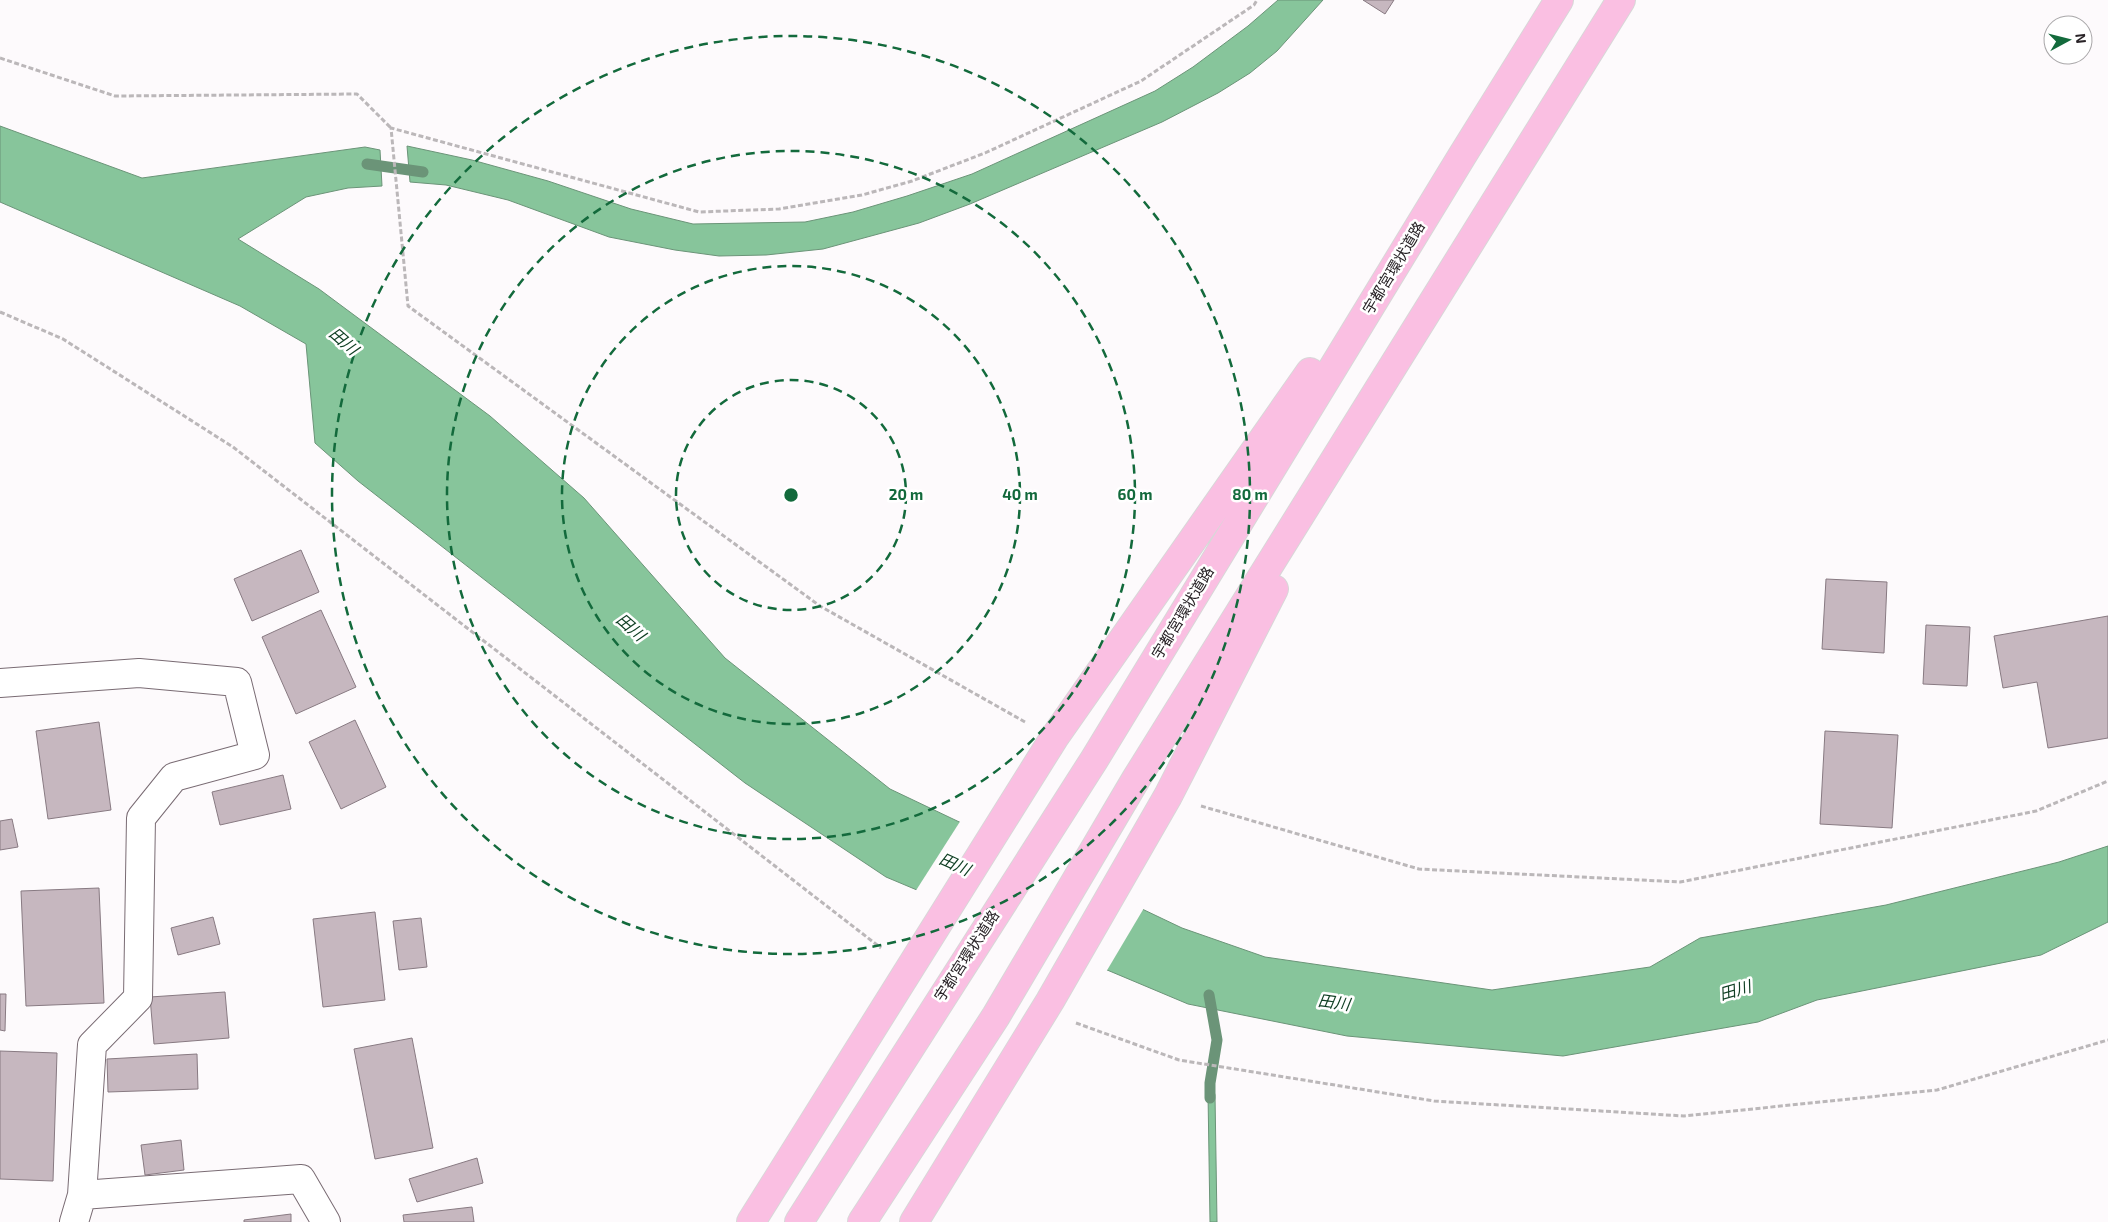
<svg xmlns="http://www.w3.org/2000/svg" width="2108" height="1222" viewBox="0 0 2108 1222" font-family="'Exo 2','Noto Sans JP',sans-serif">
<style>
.water{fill:#87c59b;stroke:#6b9478}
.pier{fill:#fdfafc}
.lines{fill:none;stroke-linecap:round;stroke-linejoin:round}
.stream{stroke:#6b9478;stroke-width:11}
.building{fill:#c6b7bf;stroke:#887a82}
.street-casing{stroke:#796b73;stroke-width:30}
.highway-casing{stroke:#d8d7d8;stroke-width:30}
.path{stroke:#bbb7b9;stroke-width:3;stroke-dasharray:5 2.5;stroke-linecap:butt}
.street{stroke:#fff;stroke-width:28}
.highway{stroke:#fabfe2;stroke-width:28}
.ring{fill:none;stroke:#136a3c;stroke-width:2.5;stroke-dasharray:9 6}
.labels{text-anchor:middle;stroke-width:5;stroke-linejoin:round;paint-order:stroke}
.street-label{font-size:15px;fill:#292327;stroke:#fff}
.water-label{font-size:16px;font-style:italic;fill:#114025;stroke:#fff}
.centre{fill:#136a3c;stroke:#fff;stroke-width:2.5}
.ring-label{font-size:15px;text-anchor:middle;font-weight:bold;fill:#136a3c;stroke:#fff;stroke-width:5;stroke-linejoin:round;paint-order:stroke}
</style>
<rect width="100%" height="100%" fill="#fdfafc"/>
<path class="water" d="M1278,0H1323L1277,51L1250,73L1218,93L1162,122L970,204L919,223L823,249L766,255L719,256L675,250L609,237L508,200L446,185L410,182L407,146L472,160L548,181L631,209L693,224L805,222L853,212L907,196L972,174L1155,91L1193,67L1248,26Z
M0,126L142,178L365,147L380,150L382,186L348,188L306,197L238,239L319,289L490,416L584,498L725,658L890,789L1182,928L1265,957L1492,990L1650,967L1700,938L1886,905L2059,862L2108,846V922L2041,955L1817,1000L1758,1022L1563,1056L1347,1036L1188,1004L886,877L745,783L358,481L315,443L306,344L240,306L0,202Z
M1206,1083L1212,1084L1215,1095L1217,1222H1210L1208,1093Z"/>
<path class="pier" d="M961,820L1144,908L1106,972L915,892Z"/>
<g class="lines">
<path class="stream" d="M367,164L423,172
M1209,995L1217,1040L1210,1083V1098"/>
</g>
<path class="building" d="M1363,0H1394L1385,14Z
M301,550L319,592L252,621L234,579Z
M1826,579L1887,582L1884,653L1822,649Z
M321,610L356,687L296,714L262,637Z
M2108,616V738L2048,748L2037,682L2003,688L1994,636Z
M1926,625L1970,627L1967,686L1923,684Z
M355,720L386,787L341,809L309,742Z
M99,722L111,810L48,819L36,731Z
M1825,731L1898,735L1892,828L1820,824Z
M283,775L291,809L220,825L212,792Z
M12,819L18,847L0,850V821Z
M99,888L104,1003L26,1006L21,891Z
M375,912L385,1000L323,1007L313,919Z
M213,917L220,944L178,955L171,928Z
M421,918L427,967L399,970L393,921Z
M225,992L229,1038L154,1044L150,997Z
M0,994H6L5,1031L0,1030Z
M412,1038L433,1148L375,1159L354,1049Z
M0,1051L57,1053L53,1181L0,1179Z
M197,1054L198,1089L108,1092L107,1059Z
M181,1140L184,1170L145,1175L141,1145Z
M477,1158L483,1183L417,1202L409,1179Z
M472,1207L474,1222H404L403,1215Z
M291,1214V1222H244V1220Z"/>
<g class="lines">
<defs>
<path id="street" d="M0,683L139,673L237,682L255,755L174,777L141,818L138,998L92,1045L82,1195
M74,1222L82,1195L301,1179L326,1222"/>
<path id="highway" d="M751,1222L1054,738L1310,372
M799,1222L1094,760L1462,156L1559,0
M862,1222L996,1016L1136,779L1621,0
M914,1222L1050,1001L1168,796L1274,589"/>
</defs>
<use href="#street" class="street-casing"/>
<use href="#highway" class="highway-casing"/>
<path class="path" d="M0,58L115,96L357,94L391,128
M0,312L63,339L233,447L881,948
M1025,722L820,606L408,306L391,128L699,212L779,209L862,195L912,181L985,153L1141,81L1254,5L1257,0
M1201,806L1419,869L1680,882L2036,811L2108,781
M1076,1023L1179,1060L1434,1101L1684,1116L1937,1090L2108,1040"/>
<use href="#street" class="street"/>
<use href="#highway" class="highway"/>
</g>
<g class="ring">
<circle cx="791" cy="495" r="115"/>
<circle cx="791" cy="495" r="229"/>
<circle cx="791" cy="495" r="344"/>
<circle cx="791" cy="495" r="459"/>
</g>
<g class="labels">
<g class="street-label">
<text transform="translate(1394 268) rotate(-59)" y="5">宇都宮環状道路</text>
<text transform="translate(1183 613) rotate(-59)" y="5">宇都宮環状道路</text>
<text transform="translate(967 956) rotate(-57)" y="5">宇都宮環状道路</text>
</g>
<g class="water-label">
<text transform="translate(344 341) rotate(41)" y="6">田川</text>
<text transform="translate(631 627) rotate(41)" y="6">田川</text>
<text transform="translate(955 864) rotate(24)" y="6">田川</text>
<text transform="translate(1735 990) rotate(-16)" y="6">田川</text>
<text transform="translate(1334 1002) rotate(8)" y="6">田川</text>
</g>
</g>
<circle cx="791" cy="495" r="8" class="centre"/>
<g class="ring-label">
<text x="906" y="500">20 m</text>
<text x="1020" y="500">40 m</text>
<text x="1135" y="500">60 m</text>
<text x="1250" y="500">80 m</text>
</g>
<g transform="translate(2068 40) rotate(83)"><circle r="24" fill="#ffffff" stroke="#a9a7a9"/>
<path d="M0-4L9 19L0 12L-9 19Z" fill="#136a3c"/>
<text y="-8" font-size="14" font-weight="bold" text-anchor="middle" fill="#292327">N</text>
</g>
</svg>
